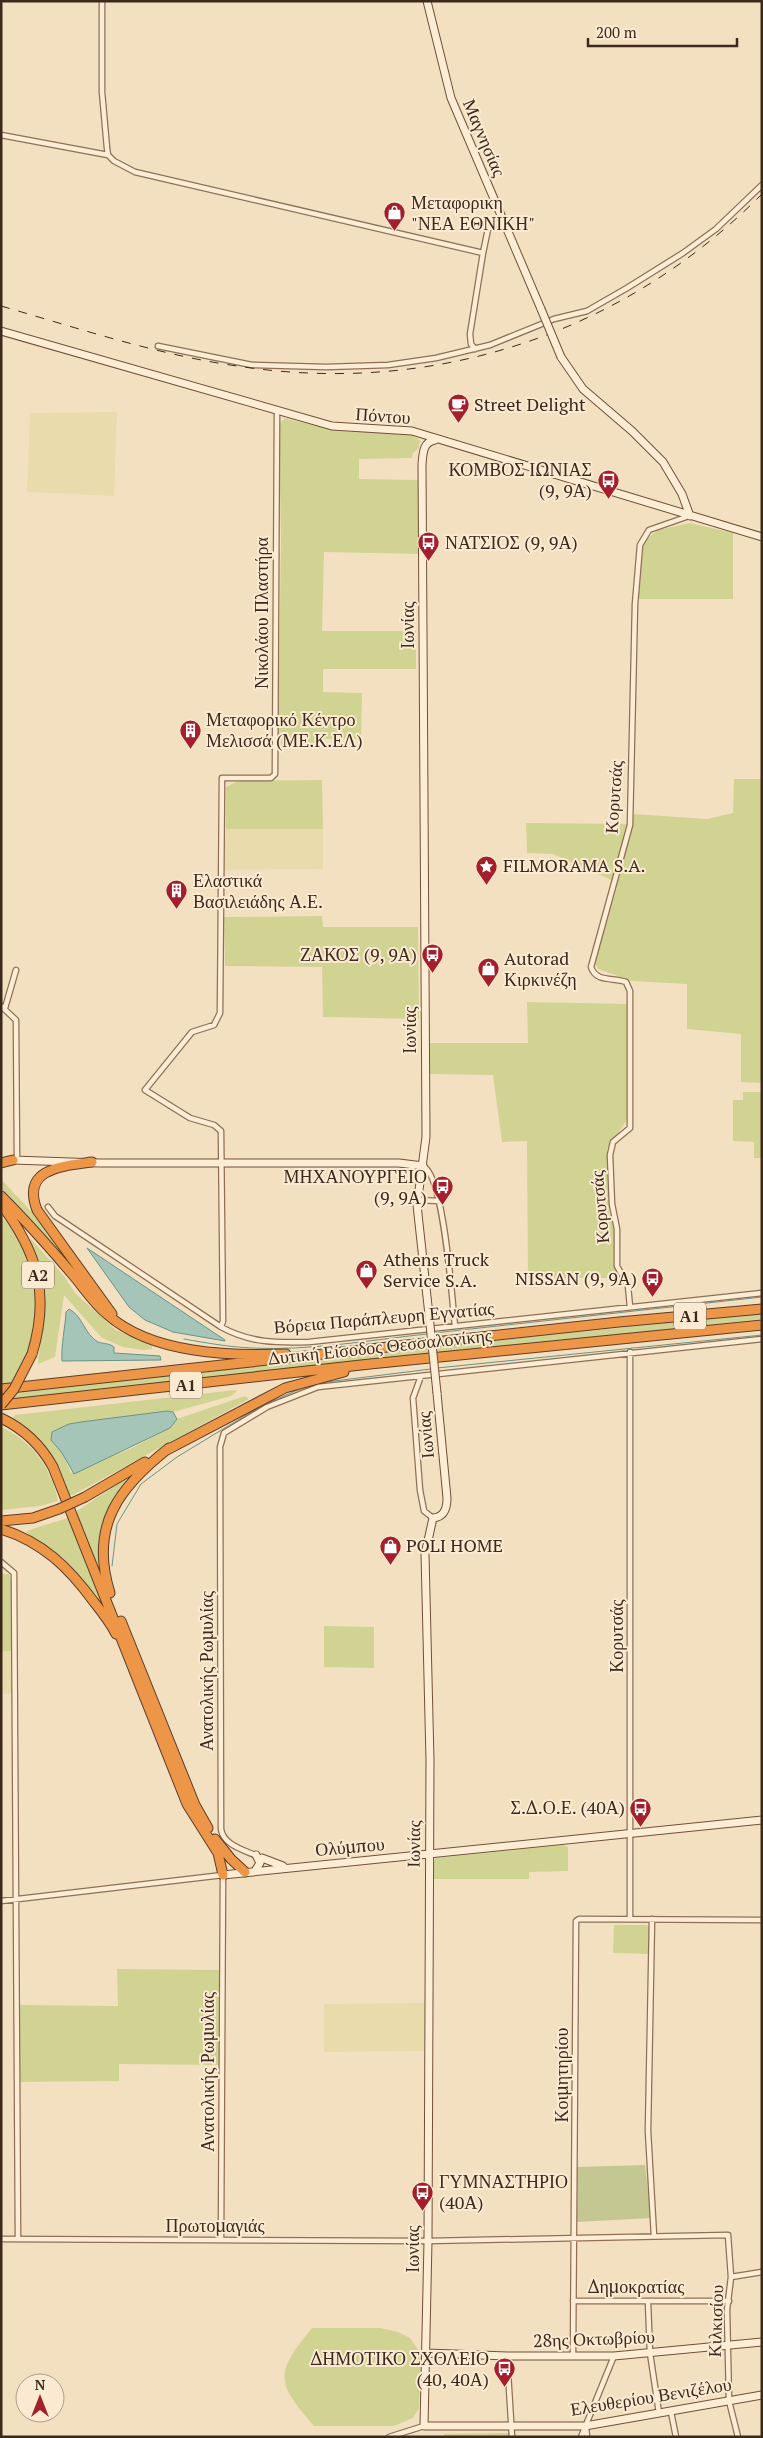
<svg xmlns="http://www.w3.org/2000/svg" width="763" height="2438" viewBox="0 0 763 2438" font-family="'PT Serif',serif">
<style>
.farmland{fill:#eadbad}
.green{fill:#d1d393}
.cemetery{fill:#c5c793}
.water{fill:#a4c5b8;stroke:#699486}
.lines{fill:none;stroke-linecap:round;stroke-linejoin:round}
.stream{stroke:#699486;stroke-width:1}
.street-casing{stroke:#8f6f56;stroke-width:7}
.secondary-casing{stroke:#715039;stroke-width:9}
.highway-casing{stroke:#5c3d2b;stroke-width:11}
.street{stroke:#fdedd5;stroke-width:4.5}
.secondary{stroke:#fdedd5;stroke-width:7}
.highway{stroke:#ed9647;stroke-width:9}
.rail{stroke:#3d291c;stroke-width:1;stroke-dasharray:9 9;stroke-linecap:butt}
.secondary-bridge-casing{stroke:#715039;stroke-width:9;stroke-linecap:butt}
.highway-bridge-casing{stroke:#5c3d2b;stroke-width:11;stroke-linecap:butt}
.secondary-bridge{stroke:#fdedd5;stroke-width:7}
.highway-bridge{stroke:#ed9647;stroke-width:9}
.labels{text-anchor:middle;stroke-width:4;stroke-linejoin:round;paint-order:stroke}
.shield{fill:#f9ead1;stroke:#756352;stroke-width:1}
.shield-label{font-size:16px;font-weight:bold;fill:#3d291c}
.street-label{font-size:18px;fill:#3d291c;stroke:#f9ead1}
.poi-label{font-size:18px;fill:#3d291c;stroke:#f9ead1;text-anchor:start}
</style>
<rect width="100%" height="100%" fill="#f3e0c1"/>
<path class="farmland" d="M117,412L114,496L27,492L30,413Z
M226,829H323V869L223,870Z
M1,1651H12V1694H1Z
M425,2003L424,2051L324,2052V2004Z"/>
<path class="green" d="M285,418C304,423 322,428 342,431C362,434 407,425 420,441L419,448L413,453L412,458L359,459V479L418,480V554L324,552L322,631H416V669H323V692L362,693L361,739H323V748H278L281,539L279,430L281,422Z
M690,523L733,533V599H637L644,541L658,530Z
M734,779H762V1083L741,1082V1034L687,1029V984L632,981L598,969L595,963L618,883L553,854L527,853L526,823L632,824L633,814L707,819L733,813Z
M322,780L323,829H226V787L236,782L242,781Z
M322,916L323,927H418L419,1019L323,1017L322,967L225,966L224,917Z
M527,1002L628,1004L627,1120L607,1149L609,1213L615,1230L617,1278H528L527,1141L502,1142L493,1075L428,1074V1043H528Z
M743,1092H762V1158H754V1142L733,1141V1100H743Z
M1,1179C26,1207 58,1235 72,1270L1,1189Z
M1,1216C33,1251 43,1306 29,1351C25,1362 18,1372 13,1382L1,1384Z
M31,1239L64,1276L75,1293L116,1330L152,1344V1349L142,1350L123,1347L102,1338L64,1295L55,1357L38,1364C40,1332 51,1296 40,1264C36,1256 32,1248 28,1240Z
M762,1313V1319L1,1400V1392Z
M235,1390L237,1391L231,1396L173,1412L167,1411L52,1432L51,1440L62,1453L71,1473L130,1449L170,1428L177,1419L245,1396L249,1399L73,1495H69L52,1458L12,1420L15,1415Z
M1,1427C32,1441 52,1468 58,1501L40,1506L1,1510Z
M127,1478L128,1481L100,1547L99,1563L95,1564L76,1515L77,1511Z
M68,1518L103,1601L101,1603L63,1558L26,1532C29,1529 59,1521 68,1518Z
M1,1574H9L12,1584V1651H1Z
M324,1626L374,1627V1668L324,1667Z
M563,1845L568,1847V1871L529,1872V1879H432L431,1864L436,1858Z
M614,1925H647L650,1929V1954L613,1953Z
M117,1969L219,1970V2065L119,2064V2081L18,2082L19,2005L118,2006Z
M312,2328H380L398,2332L410,2338L421,2354L419,2408L413,2418L394,2426H314C276,2382 274,2374 312,2328Z
M509,2433V2437H444V2434Z"/>
<path class="cemetery" d="M645,2165L651,2218L577,2222L576,2167Z"/>
<path class="water" d="M87,1248L225,1340V1341L173,1332L145,1320L129,1307Z
M69,1309C83,1316 84,1334 98,1342C104,1344 109,1343 114,1347V1353L160,1356L161,1360L62,1361C61,1344 65,1329 66,1312Z
M167,1411L173,1412L177,1419L170,1428L74,1474L62,1453L51,1440L52,1432L69,1424L81,1422Z"/>
<g class="lines">
<path class="stream" d="M434,1333L762,1297
M184,1339C207,1343 229,1347 252,1348C310,1351 370,1340 427,1334
M437,1368L762,1335
M318,1383L431,1369
M112,1566L117,1524L141,1484L177,1457L261,1406L302,1388"/>
<defs>
<path id="street" d="M102,1V92L107,148L108,155L114,161L135,172L483,253L488,229L502,220
M1,135L108,155
M158,346L252,365L326,367L388,365L436,358L490,345L554,319L587,311L627,288L683,253L716,229L762,185
M475,349L471,344L470,334L483,253
M1,1006L16,1020L17,1160
M5,1008L16,970
M423,1166C444,1175 452,1300 455,1326
M417,1200L439,1201
M48,1207L55,1216L221,1327C250,1343 277,1343 309,1342L762,1293
M630,1307L628,1286L617,1266V1229L612,1204L610,1155L613,1142L630,1128V991L626,982C614,977 596,983 591,967L630,825L635,604L640,545L649,530L689,516
M221,1327L223,1321L221,1131L214,1125L190,1118L145,1090L192,1032L214,1025L220,1013L222,778H271L275,774L277,412
M421,1376L413,1398L420,1490L424,1511L433,1518
M1,1562L14,1573L18,2239
M257,1856C244,1850 223,1845 221,1829L220,1447L224,1433L267,1407L318,1387L762,1339
M1,1901L223,1875L221,2240
M630,1919V1352
M652,1919L648,2131L654,2236
M1,2239L428,2241L728,2235L731,2277L727,2310L729,2401L738,2437
M731,2277L762,2272
M573,2301H729
M648,2302L650,2353L659,2413
M507,2356L512,2437
M573,2356L576,1921L579,1919L762,1920
M671,2412L676,2437
M586,2427L587,2437
M389,2437L424,2426
M581,2437L614,2356"/>
<path id="secondary" d="M427,1L451,98L541,309
M1,331L332,426L412,431L762,537
M561,357L583,389L632,431L663,462L682,494L690,516
M13,1160L100,1163H399L423,1166
M429,1315L417,1205L426,1137L422,464C423,453 423,442 435,440
M437,1393L447,1498C447,1509 444,1517 433,1518L425,1554L430,1760L428,2241L424,2426H585L762,2395
M262,1858L283,1866
M255,1871L260,1863L256,1855
M223,1875L762,1820
M427,2353L507,2356H614L762,2342"/>
<path id="highway" d="M92,1162C63,1166 21,1168 37,1210L112,1314
M1,1163L13,1160
M1,1196C26,1221 50,1248 73,1275C84,1288 94,1304 108,1315C152,1354 230,1356 286,1354
M1,1204C38,1253 50,1295 32,1354
M1,1389L619,1322L762,1309
M1,1405L370,1364L762,1325
M1,1418C24,1429 41,1445 53,1467L187,1804L218,1853L223,1875
M165,1451L285,1388L344,1372
M85,1497L145,1462
M1,1521L33,1518L59,1509
M1,1529C43,1542 69,1568 94,1602C102,1612 110,1622 116,1634
M110,1593C89,1526 119,1487 169,1448
M121,1621L195,1805L208,1828
M215,1839L231,1859L245,1872"/>
</defs>
<use href="#street" class="street-casing"/>
<use href="#secondary" class="secondary-casing"/>
<use href="#highway" class="highway-casing"/>
<use href="#street" class="street"/>
<use href="#secondary" class="secondary"/>
<use href="#highway" class="highway"/>
<path class="rail" d="M1,306C81,329 161,356 244,367C437,395 624,333 762,194"/>
<defs>
<path id="secondary-bridge" d="M541,309L561,357
M429,1315L437,1393"/>
<path id="highway-bridge" d="M1,1405L14,1389L32,1354
M59,1509L85,1497"/>
</defs>
<use href="#secondary-bridge" class="secondary-bridge-casing"/>
<use href="#highway-bridge" class="highway-bridge-casing"/>
<use href="#secondary-bridge" class="secondary-bridge"/>
<use href="#highway-bridge" class="highway-bridge"/>
</g>
<defs>
<symbol id="shop-pin" viewBox="-11 -11 22 30"><path d="M0 17L-7.5 6A9.5 9.5 0 1 1 7.5 6Z" fill="#a51e2b" stroke="#f9ead1"/><path d="M-5-2.5h2.3a2.7 3.5 0 0 1 5.4 0H5L5.5 6h-11ZM-1.5-2.5h3a1.5 2.3 0 0 0-3 0Z" fill="#fff"/></symbol>
<symbol id="cafe-pin" viewBox="-11 -11 22 30"><path d="M0 17L-7.5 6A9.5 9.5 0 1 1 7.5 6Z" fill="#a51e2b" stroke="#f9ead1"/><path d="M-5.5-4.5H6V0H3Q3 3.5 0 3.5H-2.5Q-5.5 3.5-5.5 0ZM3-3.2v2h1.7v-2ZM-6 4.5H4V6H-6Z" fill="#fff"/></symbol>
<symbol id="bus-pin" viewBox="-11 -11 22 30"><path d="M0 17L-7.5 6A9.5 9.5 0 1 1 7.5 6Z" fill="#a51e2b" stroke="#f9ead1"/><path d="M-5-6H5V4H4V6H2V4H-2V6H-4V4H-5ZM-3.5-4V0h7V-4ZM-3.5 1.2v1.5H-2V1.2ZM2 1.2v1.5H3.5V1.2Z" fill="#fff"/></symbol>
<symbol id="building-pin" viewBox="-11 -11 22 30"><path d="M0 17L-7.5 6A9.5 9.5 0 1 1 7.5 6Z" fill="#a51e2b" stroke="#f9ead1"/><path d="M-4-6H4V6H1V3H-1V6H-4ZM-2.5-4.3h1.7v1.8h-1.7ZM.8-4.3h1.7v1.8H.8ZM-2.5-1h1.7V.8h-1.7ZM.8-1h1.7V.8H.8Z" fill="#fff"/></symbol>
<symbol id="sight-pin" viewBox="-11 -11 22 30"><path d="M0 17L-7.5 6A9.5 9.5 0 1 1 7.5 6Z" fill="#a51e2b" stroke="#f9ead1"/><path d="M0-6L1.8-2.2L6-1.7L2.9 1.2L3.7 5.4L0 3.3L-3.7 5.4L-2.9 1.2L-6-1.7L-1.8-2.2Z" fill="#fff"/></symbol>
</defs>
<g fill-rule="evenodd">
<use href="#shop-pin" x="382" y="200" width="25" height="34"/>
<use href="#cafe-pin" x="446" y="392" width="25" height="34"/>
<use href="#bus-pin" x="596" y="468" width="25" height="34"/>
<use href="#bus-pin" x="416" y="530" width="25" height="34"/>
<use href="#building-pin" x="178" y="718" width="25" height="34"/>
<use href="#sight-pin" x="474" y="854" width="25" height="34"/>
<use href="#building-pin" x="164" y="878" width="25" height="34"/>
<use href="#bus-pin" x="420" y="942" width="25" height="34"/>
<use href="#shop-pin" x="476" y="956" width="25" height="34"/>
<use href="#bus-pin" x="430" y="1174" width="25" height="34"/>
<use href="#shop-pin" x="354" y="1258" width="25" height="34"/>
<use href="#bus-pin" x="640" y="1266" width="25" height="34"/>
<use href="#shop-pin" x="378" y="1534" width="25" height="34"/>
<use href="#bus-pin" x="628" y="1796" width="25" height="34"/>
<use href="#bus-pin" x="410" y="2180" width="25" height="34"/>
<use href="#bus-pin" x="492" y="2356" width="25" height="34"/>
</g>
<g class="labels">
<g class="shield">
<rect x="22" y="1261.5" width="32" height="27" rx="4"/>
<rect x="674" y="1302.5" width="32" height="27" rx="4"/>
<rect x="170" y="1371.5" width="32" height="27" rx="4"/>
</g>
<g class="shield-label">
<text x="38" y="1281">Α2</text>
<text x="690" y="1322">Α1</text>
<text x="186" y="1391">Α1</text>
</g>
<g class="street-label">
<text transform="translate(484 138) rotate(67)" y="6">Μαγνησίας</text>
<text transform="translate(383 416) rotate(4)" y="6">Πόντου</text>
<text transform="translate(262 613) rotate(-90)" y="6">Νικολάου Πλαστήρα</text>
<text transform="translate(408 625) rotate(-90)" y="6">Ιωνίας</text>
<text transform="translate(614 797) rotate(-86)" y="6">Κορυτσάς</text>
<text transform="translate(410 1030) rotate(-90)" y="6">Ιωνίας</text>
<text transform="translate(600 1207) rotate(-95)" y="6">Κορυτσάς</text>
<text transform="translate(384 1318) rotate(-5)" y="6">Βόρεια Παράπλευρη Εγνατίας</text>
<text transform="translate(380 1347) rotate(-6)" y="6">Δυτική Είσοδος Θεσσαλονίκης</text>
<text transform="translate(426 1435) rotate(-95)" y="6">Ιωνίας</text>
<text transform="translate(617 1636) rotate(-90)" y="6">Κορυτσάς</text>
<text transform="translate(207 1671) rotate(-90)" y="6">Ανατολικής Ρωμυλίας</text>
<text transform="translate(414 1844) rotate(-89)" y="6">Ιωνίας</text>
<text transform="translate(350 1847) rotate(-5)" y="6">Ολύμπου</text>
<text transform="translate(208 2072) rotate(-90)" y="6">Ανατολικής Ρωμυλίας</text>
<text transform="translate(562 2075) rotate(-90)" y="6">Κοιμητηρίου</text>
<text x="215" y="2232">Πρωτομαγιάς</text>
<text transform="translate(413 2249) rotate(-90)" y="6">Ιωνίας</text>
<text x="636" y="2293">Δημοκρατίας</text>
<text transform="translate(716 2321) rotate(-88)" y="6">Κιλκισίου</text>
<text transform="translate(594 2339) rotate(-2)" y="6">28ης Οκτωβρίου</text>
<text transform="translate(651 2397) rotate(-9)" y="6">Ελευθερίου Βενιζέλου</text>
</g>
<g class="poi-label">
<text x="411" y="209">Μεταφορικη<tspan x="411" dy="21">"ΝΕΑ ΕΘΝΙΚΗ"</tspan></text>
<text x="474" y="411">Street Delight</text>
<text x="592" y="476" text-anchor="end">ΚΟΜΒΟΣ ΙΩΝΙΑΣ<tspan x="592" dy="21">(9, 9Α)</tspan></text>
<text x="445" y="549">ΝΑΤΣΙΟΣ (9, 9Α)</text>
<text x="206" y="726">Μεταφορικό Κέντρο<tspan x="206" dy="21">Μελισσά (ΜΕ.Κ.ΕΛ)</tspan></text>
<text x="503" y="872">FILMORAMA S.A.</text>
<text x="193" y="887">Ελαστικά<tspan x="193" dy="21">Βασιλειάδης Α.Ε.</tspan></text>
<text x="417" y="961" text-anchor="end">ΖΑΚΟΣ (9, 9Α)</text>
<text x="504" y="965">Autorad<tspan x="504" dy="21">Κιρκινέζη</tspan></text>
<text x="427" y="1183" text-anchor="end">ΜΗΧΑΝΟΥΡΓΕΙΟ<tspan x="427" dy="21">(9, 9Α)</tspan></text>
<text x="383" y="1266">Athens Truck<tspan x="383" dy="21">Service S.A.</tspan></text>
<text x="637" y="1285" text-anchor="end">NISSAN (9, 9Α)</text>
<text x="406" y="1552">POLI HOME</text>
<text x="625" y="1814" text-anchor="end">Σ.Δ.Ο.Ε. (40Α)</text>
<text x="439" y="2188">ΓΥΜΝΑΣΤΗΡΙΟ<tspan x="439" dy="21">(40Α)</tspan></text>
<text x="489" y="2365" text-anchor="end">ΔΗΜΟΤΙΚΟ ΣΧΟΛΕΙΟ<tspan x="489" dy="21">(40, 40Α)</tspan></text>
</g>
</g>
<rect width="763" height="2438" fill="none" stroke="#3d291c" stroke-width="5"/>
<g transform="translate(40 2398)"><circle r="24" fill="#f9ead1" stroke="#ae9d89"/>
<path d="M0-4L9 19L0 12L-9 19Z" fill="#a51e2b"/>
<text y="-8" font-size="14" font-weight="bold" text-anchor="middle" fill="#3d291c">N</text>
</g>
<path d="M588 38v8h149v-8" fill="none" stroke="#3d291c" stroke-width="2.5"/>
<text x="596" y="38" font-size="15" fill="#3d291c" stroke="#f9ead1" stroke-width="4" paint-order="stroke">200 m</text>
</svg>
